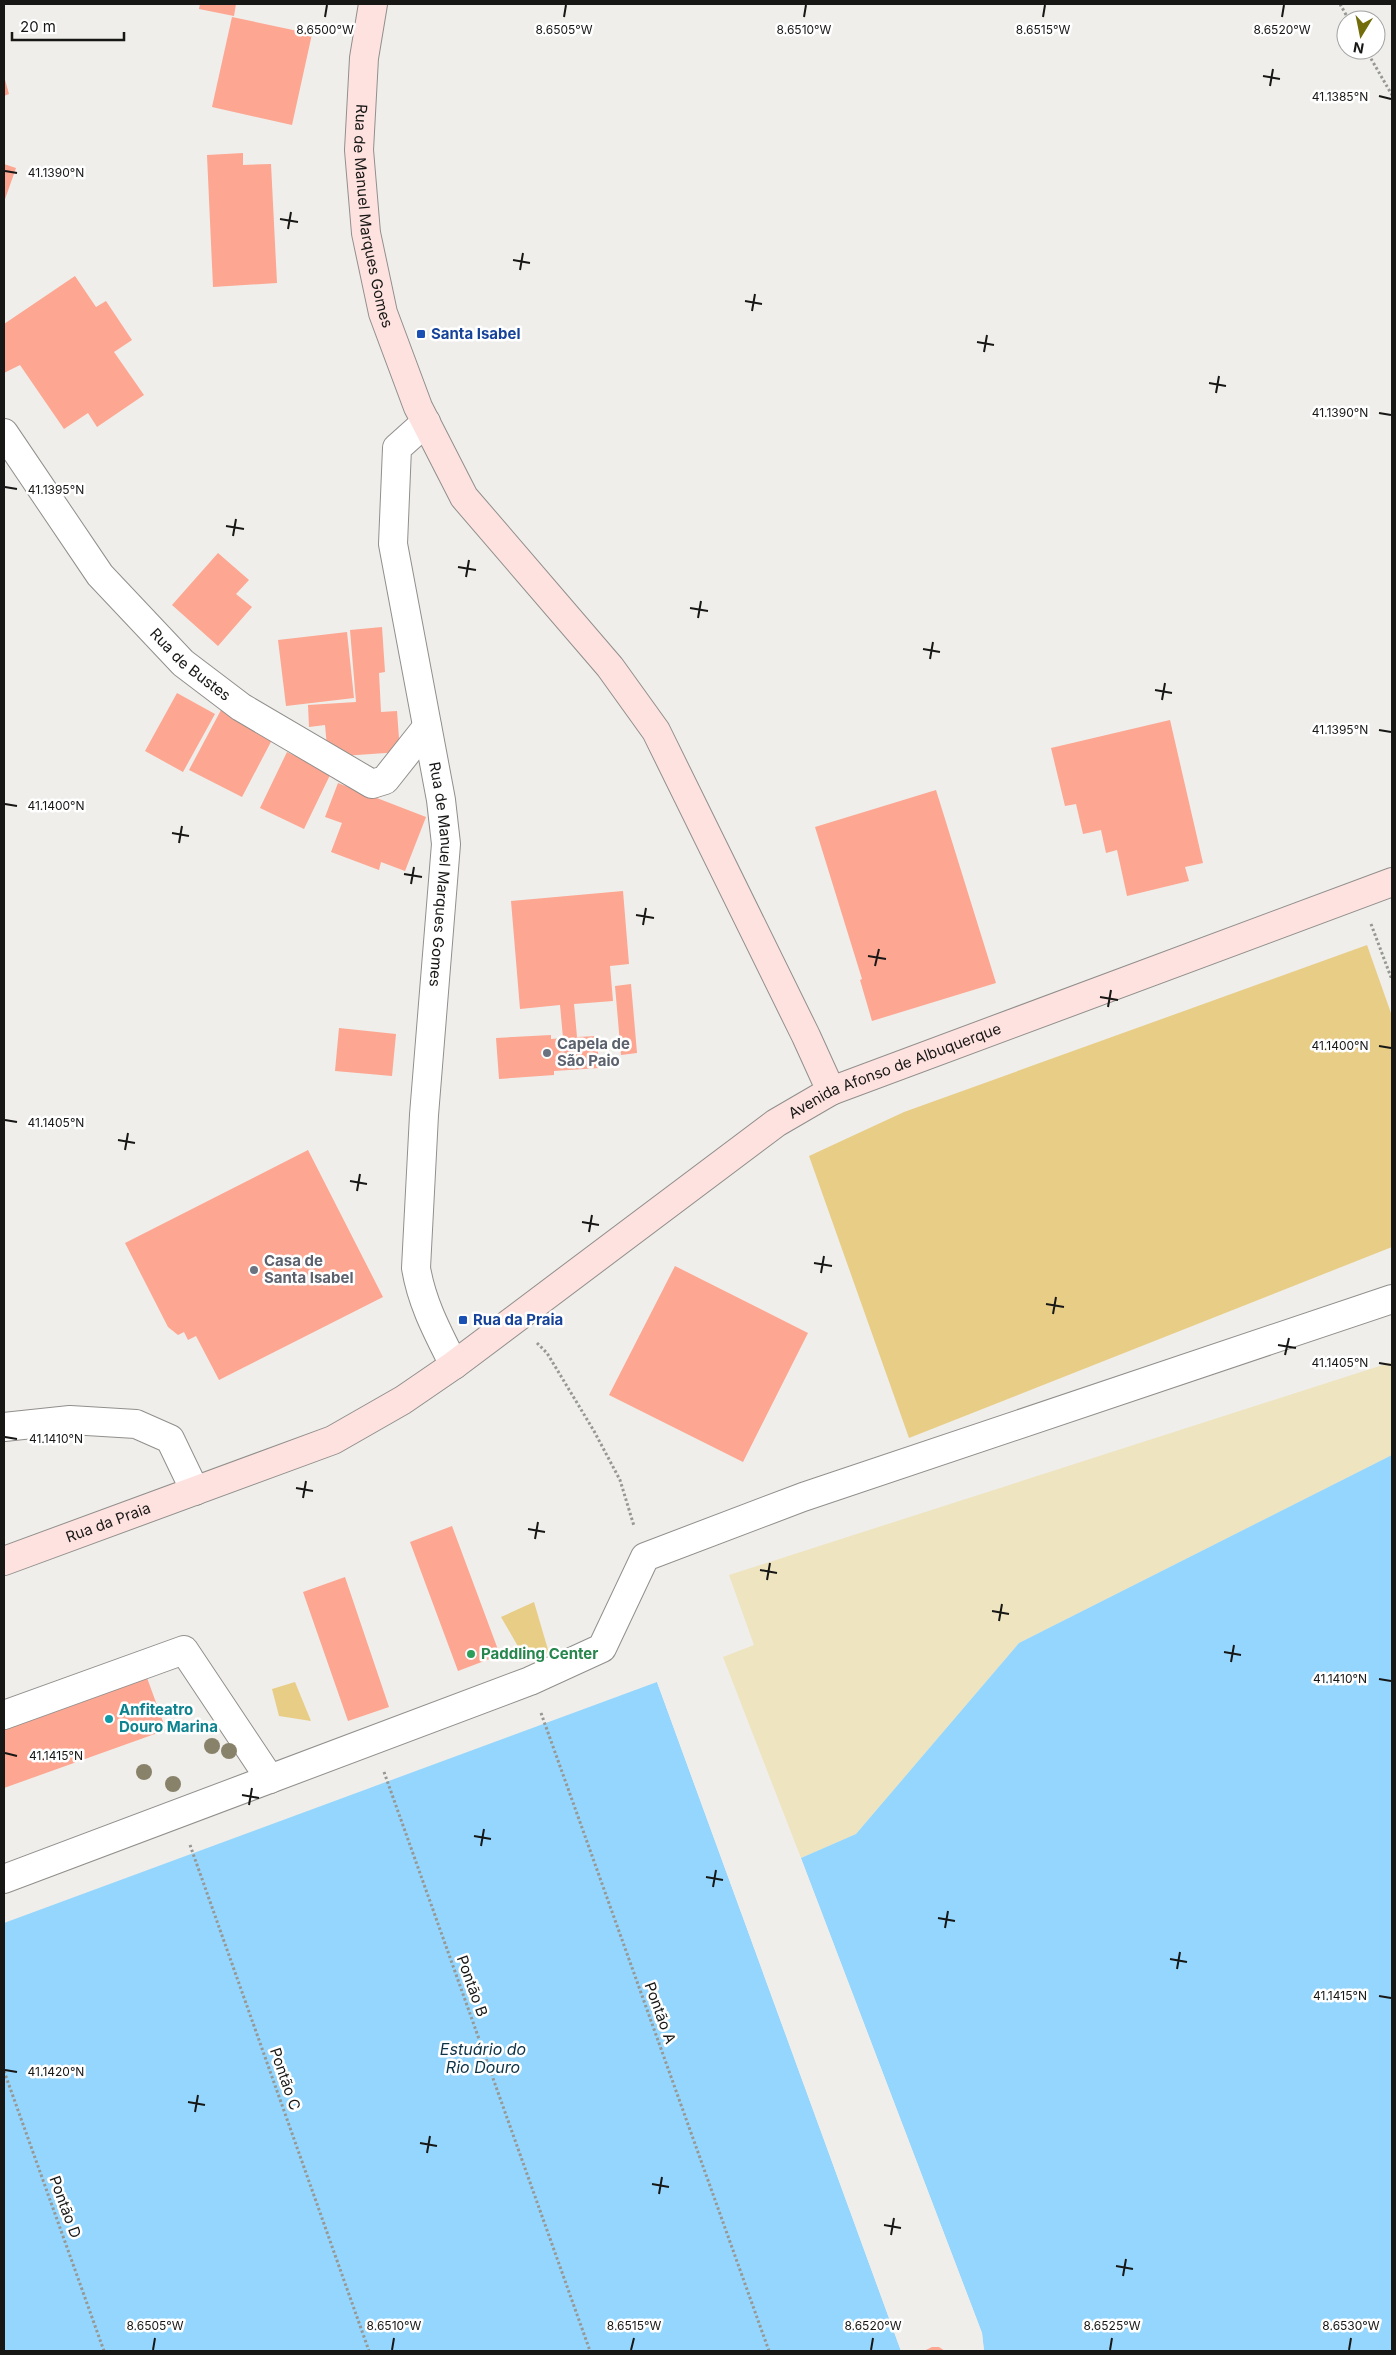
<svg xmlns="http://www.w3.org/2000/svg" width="1396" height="2355" viewBox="0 0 1396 2355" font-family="Inter,sans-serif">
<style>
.green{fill:#e8cd86}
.sand{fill:#eee4bf}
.water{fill:#94d6fd}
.pier{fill:#efeeea}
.building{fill:#fda691}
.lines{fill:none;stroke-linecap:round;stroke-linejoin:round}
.street-casing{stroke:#918f8c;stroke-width:30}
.secondary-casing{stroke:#918f8c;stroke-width:30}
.path{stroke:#979794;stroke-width:3;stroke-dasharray:2.5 2.5;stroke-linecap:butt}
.street{stroke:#fff;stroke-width:28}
.secondary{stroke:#fee2df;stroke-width:28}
.tree{fill:#89826b}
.ticks{fill:none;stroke:#171716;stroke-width:2}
.transit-dot{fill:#1a4fb4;stroke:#fff;stroke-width:2}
.worship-dot{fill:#6b7280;stroke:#fff;stroke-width:2}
.leisure-dot{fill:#2e9e5b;stroke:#fff;stroke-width:2}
.culture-dot{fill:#0f9aa8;stroke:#fff;stroke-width:2}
.labels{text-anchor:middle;stroke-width:5;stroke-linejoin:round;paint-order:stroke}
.street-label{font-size:15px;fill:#171716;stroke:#fff}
.transit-label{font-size:15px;font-weight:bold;fill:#164399;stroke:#fff;text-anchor:start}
.worship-label{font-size:15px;font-weight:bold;fill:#5b616d;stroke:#fff;text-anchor:start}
.leisure-label{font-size:15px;font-weight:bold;fill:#27864d;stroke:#fff;text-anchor:start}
.culture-label{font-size:15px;font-weight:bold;fill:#0d838f;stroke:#fff;text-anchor:start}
.water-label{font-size:16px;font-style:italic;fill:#0c3347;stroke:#fff}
.ticks-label{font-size:12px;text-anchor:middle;fill:#171716;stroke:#fff;stroke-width:5;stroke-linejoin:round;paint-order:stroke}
</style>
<rect width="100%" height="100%" fill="#efeeea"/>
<path class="green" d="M1367,945L1392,1016V1247L909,1438L809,1156L904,1112Z
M534,1602L549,1653L527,1662L501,1617Z
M295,1682L311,1721L279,1716L272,1689Z"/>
<path class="sand" d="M1392,1362V1455L1019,1643L856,1834L801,1858L723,1657L754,1645L729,1575Z"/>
<path class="water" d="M1392,1455V2351H984L982,2333L801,1858L856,1834L1019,1643Z
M657,1682L901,2351H4V1923Z"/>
<path class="pier" d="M660,1681L903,2350V2351H901L657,1682Z
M800,1856L982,2333L984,2351H982L979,2333L798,1859Z"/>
<path class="building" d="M200,4H236L234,16L199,9Z
M232,17L312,34L292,125L212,107Z
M4,76L9,94L4,96Z
M243,153V165L271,164L277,283L213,287L207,155Z
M4,164L16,168L4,202Z
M75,276L96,307L106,301L132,340L114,352L144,395L97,427L88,413L64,429L20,365L4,373V324Z
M218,553L249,580L236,594L252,607L218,646L172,605Z
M382,627L385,672L379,673L381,712L397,711L400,752L328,757L325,725L309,727L308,705L356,702L350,630Z
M347,632L354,698L286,706L278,640Z
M177,693L215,714L183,772L145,751Z
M221,710L273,738L242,797L189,770Z
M1170,720L1203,863L1185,867L1189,881L1127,896L1117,850L1106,853L1101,830L1083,834L1076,804L1065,806L1051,748Z
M287,752L331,773L304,829L260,808Z
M338,783L426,817L405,871L381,862L379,870L331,852L342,823L325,817Z
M936,790L996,983L872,1021L860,980L862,979L815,827Z
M623,891L629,964L610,966L613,1001L574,1004L577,1037L597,1036L599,1068L554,1071V1075L499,1079L496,1038L551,1035V1039L563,1038L560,1005L520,1009L511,901Z
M631,984L637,1053L621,1055L615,986Z
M339,1028L396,1034L392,1076L335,1071Z
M308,1150L383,1297L219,1380L196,1336L188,1340L184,1332L178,1335L168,1327L125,1243Z
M675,1266L808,1333L743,1462L609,1395Z
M452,1526L500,1655L458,1671L410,1542Z
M345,1577L389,1707L348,1721L303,1592Z
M146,1675L166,1730L4,1788V1726Z
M932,2347H939L945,2351H924Z"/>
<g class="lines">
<defs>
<g id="street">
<path id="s1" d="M426,422L397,448L393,544L441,800L446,844L424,1115L416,1268C422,1304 438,1333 454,1365"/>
<path id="s2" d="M4,433L100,575L183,663L241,707L372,784L385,780L427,727"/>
<path d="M4,1427L70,1420L136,1424L170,1439L195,1491"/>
<path d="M4,1715L184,1650L270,1779"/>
<path d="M4,1879L530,1681L602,1648L645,1557L803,1497L1392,1299"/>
</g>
<g id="secondary">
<path id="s3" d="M373,4L364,58L359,150L366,233L383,313L418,407L464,497L610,667L656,731L806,1036L831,1091"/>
<path id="s4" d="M4,1561L333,1440L403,1400L454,1365L776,1123L831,1091L1392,882"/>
</g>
</defs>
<use href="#street" class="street-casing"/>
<use href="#secondary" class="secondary-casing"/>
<path class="path" d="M1340,4L1349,20
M1366,50L1392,95
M1371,924L1392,980
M537,1343L547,1353L594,1431L620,1480L634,1526
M541,1713L769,2351
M384,1772L590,2351
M190,1845L369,2351
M4,2071L104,2351"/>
<use href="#street" class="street"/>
<use href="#secondary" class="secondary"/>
</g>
<g class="tree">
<circle cx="212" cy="1746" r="8"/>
<circle cx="229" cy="1751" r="8"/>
<circle cx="144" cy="1772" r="8"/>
<circle cx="173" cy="1784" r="8"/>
</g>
<path class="ticks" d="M325,17L327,5M564,17L566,5M804,17L806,5M1043,17L1045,5M1282,17L1284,5M1263,76L1280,79M1270,86L1273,69M1379,96L1391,99M5,171L17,173M280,219L298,222M288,229L291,212M513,260L530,263M520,270L523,253M745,301L762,304M752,311L755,294M977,342L994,345M984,352L987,335M1209,383L1226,386M1216,393L1219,376M1379,413L1391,415M5,487L17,489M226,526L244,529M233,536L236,519M458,567L476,570M466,577L469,560M690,608L708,611M698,618L701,601M923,649L940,652M930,659L933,642M1155,690L1172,693M1162,700L1165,683M1379,730L1391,732M5,804L17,806M172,833L189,836M179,843L182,826M404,874L422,877M411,884L414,867M636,915L654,918M643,925L646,908M868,956L886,959M875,966L879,949M1100,997L1118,1000M1108,1007L1111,990M1379,1046L1391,1048M5,1120L17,1122M118,1140L135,1143M125,1150L128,1133M350,1181L367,1184M357,1191L360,1174M582,1222L599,1225M589,1232L592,1215M814,1263L832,1266M821,1273L824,1256M1046,1304L1064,1307M1053,1314L1056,1297M1278,1345L1296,1348M1285,1355L1289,1338M1379,1363L1391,1365M5,1437L17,1439M296,1488L313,1491M303,1498L306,1481M528,1529L545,1532M535,1539L538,1522M760,1570L777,1573M767,1580L770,1563M992,1611L1009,1614M999,1621L1002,1604M1224,1652L1241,1655M1231,1662L1234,1645M1379,1679L1391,1681M5,1753L17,1756M242,1795L259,1798M249,1805L252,1788M474,1836L491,1839M481,1846L484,1829M706,1877L723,1880M713,1887L716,1870M938,1918L955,1921M945,1928L948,1911M1170,1959L1187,1962M1177,1969L1180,1952M1379,1996L1391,1998M5,2070L17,2072M188,2102L205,2105M195,2112L198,2095M420,2143L437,2146M427,2153L430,2136M652,2184L669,2187M659,2194L662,2177M884,2225L901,2228M891,2235L894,2218M1116,2266L1133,2269M1123,2276L1126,2259M153,2350L155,2338M392,2350L394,2338M631,2350L634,2338M871,2350L873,2338M1110,2350L1112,2338M1349,2350L1351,2338"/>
<g class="transit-dot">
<rect x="416" y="329" width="10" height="10" rx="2.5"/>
<rect x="458" y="1315" width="10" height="10" rx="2.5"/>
</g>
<g class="worship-dot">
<circle cx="547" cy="1053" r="5"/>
<circle cx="254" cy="1270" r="5"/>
</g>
<circle class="leisure-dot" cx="471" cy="1654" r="5"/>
<circle class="culture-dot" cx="109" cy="1719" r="5"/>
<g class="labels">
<g class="street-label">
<text dy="5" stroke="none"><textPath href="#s3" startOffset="214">Rua de Manuel Marques Gomes</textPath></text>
<text dy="5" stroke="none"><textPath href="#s2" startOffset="299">Rua de Bustes</textPath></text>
<text dy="5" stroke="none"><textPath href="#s1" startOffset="470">Rua de Manuel Marques Gomes</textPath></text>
<text dy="5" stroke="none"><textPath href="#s4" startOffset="1026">Avenida Afonso de Albuquerque</textPath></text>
<text dy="5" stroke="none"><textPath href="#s4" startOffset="111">Rua da Praia</textPath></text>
<text transform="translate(472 1986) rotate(70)" y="5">Pontão B</text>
<text transform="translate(660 2013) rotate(70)" y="5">Pontão A</text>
<text transform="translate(285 2079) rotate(71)" y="5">Pontão C</text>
<text transform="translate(65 2207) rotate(70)" y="5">Pontão D</text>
</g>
<g class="transit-label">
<text x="431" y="339">Santa Isabel</text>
<text x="473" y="1325">Rua da Praia</text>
</g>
<g class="worship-label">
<text x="557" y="1049">Capela de<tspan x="557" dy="17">São Paio</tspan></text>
<text x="264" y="1266">Casa de<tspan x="264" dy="17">Santa Isabel</tspan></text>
</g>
<g class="leisure-label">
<text x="481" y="1659">Paddling Center</text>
</g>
<g class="culture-label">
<text x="119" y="1715">Anfiteatro<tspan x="119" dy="17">Douro Marina</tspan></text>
</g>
<g class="water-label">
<text x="483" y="2055">Estuário do<tspan x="483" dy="18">Rio Douro</tspan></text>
</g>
</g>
<g class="ticks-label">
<text x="564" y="34">8.6505°W</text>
<text x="804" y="34">8.6510°W</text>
<text x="1043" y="34">8.6515°W</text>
<text x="1282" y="34">8.6520°W</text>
<text x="325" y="34">8.6500°W</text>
<text x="1340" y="101">41.1385°N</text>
<text x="56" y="177">41.1390°N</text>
<text x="1340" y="417">41.1390°N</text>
<text x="56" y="494">41.1395°N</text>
<text x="1340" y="734">41.1395°N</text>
<text x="56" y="810">41.1400°N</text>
<text x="1340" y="1050">41.1400°N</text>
<text x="56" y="1127">41.1405°N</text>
<text x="1340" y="1367">41.1405°N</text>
<text x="56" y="1443">41.1410°N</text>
<text x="1340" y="1683">41.1410°N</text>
<text x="56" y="1760">41.1415°N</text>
<text x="1340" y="2000">41.1415°N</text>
<text x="56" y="2076">41.1420°N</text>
<text x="155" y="2330">8.6505°W</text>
<text x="394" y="2330">8.6510°W</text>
<text x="634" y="2330">8.6515°W</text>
<text x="873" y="2330">8.6520°W</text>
<text x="1112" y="2330">8.6525°W</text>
<text x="1351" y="2330">8.6530°W</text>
</g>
<rect width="1396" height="2355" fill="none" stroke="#171716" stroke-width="10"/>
<g transform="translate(1361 35) rotate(190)"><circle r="24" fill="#ffffff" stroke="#a2a2a2"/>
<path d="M0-4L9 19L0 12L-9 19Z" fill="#726d0a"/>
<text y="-8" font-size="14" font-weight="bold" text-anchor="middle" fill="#171716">N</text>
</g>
<path d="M12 32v8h112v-8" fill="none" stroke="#171716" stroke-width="2.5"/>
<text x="20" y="32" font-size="15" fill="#171716" stroke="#ffffff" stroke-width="4" paint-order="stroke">20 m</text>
</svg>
